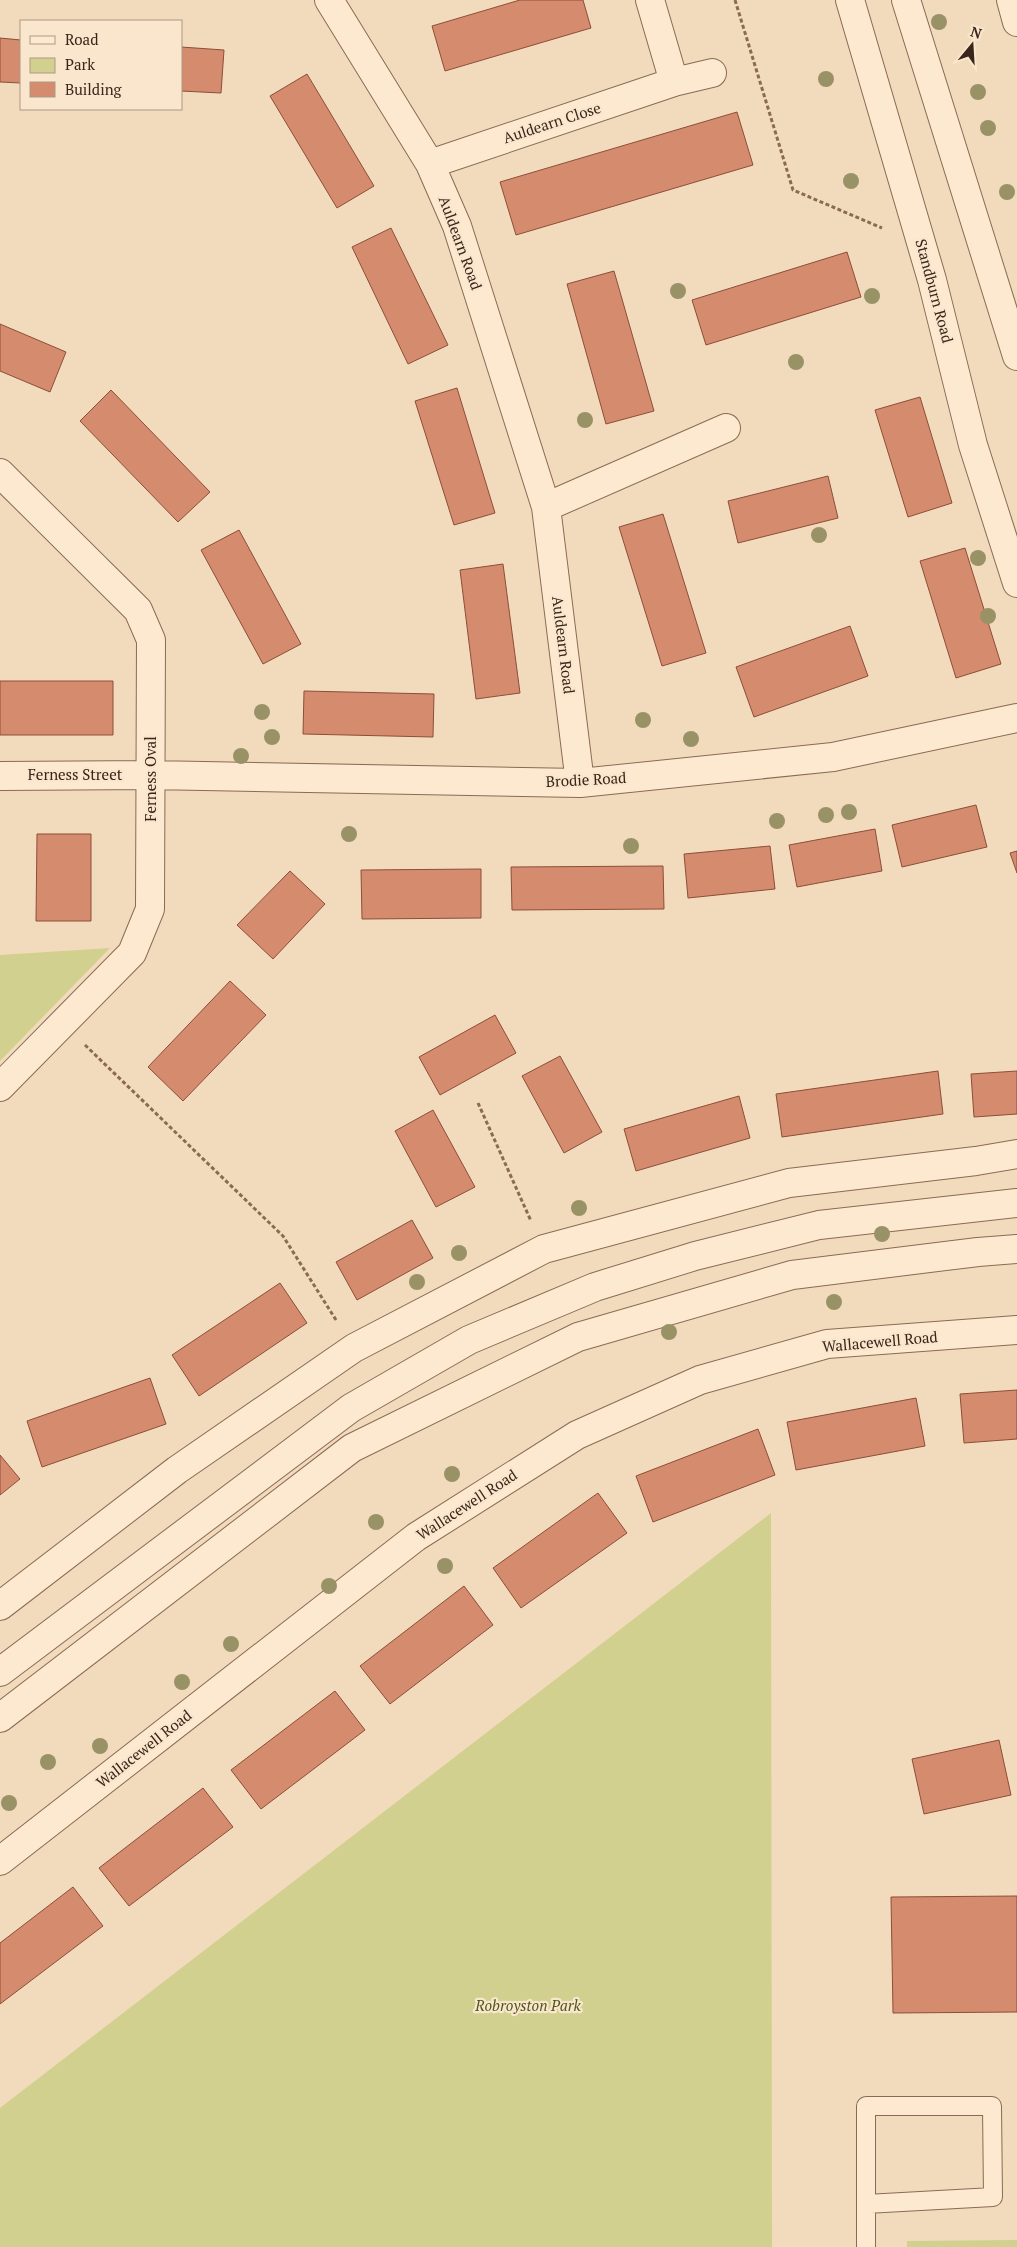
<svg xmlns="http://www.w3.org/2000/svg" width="1017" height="2247" viewBox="0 0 1017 2247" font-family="'PT Serif',serif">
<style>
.green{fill:#d1d08f}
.building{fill:#d48b6e;stroke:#8d4e37}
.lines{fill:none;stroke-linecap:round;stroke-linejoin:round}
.service-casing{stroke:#8b6a54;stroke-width:20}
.minor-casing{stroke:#8b6a54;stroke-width:30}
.tertiary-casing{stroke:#8b6a54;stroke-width:30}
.path{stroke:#8b6a54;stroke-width:3;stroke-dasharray:4 2.5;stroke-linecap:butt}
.service{stroke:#fce9d0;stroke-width:18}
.minor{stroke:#fce9d0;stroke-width:28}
.tertiary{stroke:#fce9d0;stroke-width:28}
.tree{fill:#999266}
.labels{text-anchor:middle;stroke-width:4.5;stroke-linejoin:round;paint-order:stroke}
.street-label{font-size:15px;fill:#39251a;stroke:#f9e6cc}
.park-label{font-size:15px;font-style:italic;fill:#51571f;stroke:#f9e6cc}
</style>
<rect width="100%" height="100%" fill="#f2dbbc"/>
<path class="green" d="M110,948L0,1061V955Z
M771,1513L772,2247H0V2108Z
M1017,2240V2247H907V2241Z"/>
<path class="building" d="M520,0H583L591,28L445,71L432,26Z
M0,38L21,40V83L0,82Z
M181,47L224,50L221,93L181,91Z
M307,74L374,186L337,208L270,96Z
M737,112L753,165L516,235L500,182Z
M391,228L448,345L408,364L352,247Z
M847,252L861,297L706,345L692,300Z
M614,271L654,411L606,424L567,284Z
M0,324L66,352L50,392L0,371Z
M457,388L495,513L454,525L415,401Z
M111,390L210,492L178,522L80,421Z
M920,397L952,503L908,517L875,410Z
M828,476L838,518L738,543L728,501Z
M663,514L706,653L662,666L619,527Z
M239,530L301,644L263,664L201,550Z
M965,548L1001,664L956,678L920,561Z
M503,564L520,693L476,699L460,570Z
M850,626L868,676L754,717L736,667Z
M0,681H113V735H0Z
M304,691L434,694L433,737L303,734Z
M976,805L987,847L902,867L892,825Z
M875,829L882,871L797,887L789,845Z
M37,834H91V921H36Z
M770,846L775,889L688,898L684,854Z
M1017,851V873L1010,853Z
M663,866L664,909L512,910L511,867Z
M481,869V918L362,919L361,870Z
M290,871L325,904L273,959L237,925Z
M230,981L266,1015L183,1101L148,1067Z
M495,1015L516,1053L440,1095L419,1057Z
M560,1056L602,1132L564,1153L522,1076Z
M938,1071L943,1114L782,1137L776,1094Z
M1017,1071V1114L974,1117L971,1074Z
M739,1096L750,1138L636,1171L624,1129Z
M433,1110L475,1187L436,1207L395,1131Z
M412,1220L433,1258L357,1300L336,1262Z
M280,1283L307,1323L199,1396L172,1355Z
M150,1378L166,1424L42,1467L27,1421Z
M1017,1390V1439L964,1443L960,1394Z
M916,1398L925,1446L796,1470L787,1422Z
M758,1429L775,1475L653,1522L636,1476Z
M0,1455L20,1479L0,1495Z
M598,1493L627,1533L521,1608L493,1568Z
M464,1586L493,1625L390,1704L360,1666Z
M335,1691L365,1730L261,1809L231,1770Z
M999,1740L1011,1795L924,1814L912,1759Z
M203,1788L233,1827L129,1906L99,1868Z
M73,1887L103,1926L0,2004V1943Z
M1017,1896V2012L893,2013L891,1897Z"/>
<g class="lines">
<defs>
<path id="service" d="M866,2204L993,2197L992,2106H866V2247"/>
<path id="minor" d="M329,0L430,164L457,226L546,507L580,783
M650,0L674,82
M850,0L932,280L973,445L1017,583
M430,164L674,82L712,73
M0,473L138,610L151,640L150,909L132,953L0,1087
M546,507L726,428
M0,776L151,775L580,783L833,757L1017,718
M0,1606L177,1470L354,1348L544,1249L789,1183L976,1161L1017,1154
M0,1861L416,1537L577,1435L700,1380L827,1344L1017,1330"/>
<path id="tertiary" d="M906,0L1017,356
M1011,0L1017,22
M0,1672L351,1408L469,1340L595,1287L695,1256L819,1225L1017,1203
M0,1718L352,1448L578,1337L792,1275L978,1252L1017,1249"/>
</defs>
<use href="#service" class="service-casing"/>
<use href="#minor" class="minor-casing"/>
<use href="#tertiary" class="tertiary-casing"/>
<path class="path" d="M735,0L793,190L882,228
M85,1045L283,1236L336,1320
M478,1103L531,1221"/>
<use href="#service" class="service"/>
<use href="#minor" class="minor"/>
<use href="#tertiary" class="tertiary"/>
</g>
<g class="tree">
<circle cx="939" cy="22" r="8"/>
<circle cx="826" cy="79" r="8"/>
<circle cx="978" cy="92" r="8"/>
<circle cx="988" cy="128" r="8"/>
<circle cx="851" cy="181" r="8"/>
<circle cx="1007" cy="192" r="8"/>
<circle cx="678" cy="291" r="8"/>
<circle cx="872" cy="296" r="8"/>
<circle cx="796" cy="362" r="8"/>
<circle cx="585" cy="420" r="8"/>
<circle cx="819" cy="535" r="8"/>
<circle cx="978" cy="558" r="8"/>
<circle cx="988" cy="616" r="8"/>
<circle cx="262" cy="712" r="8"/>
<circle cx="643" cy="720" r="8"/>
<circle cx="272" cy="737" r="8"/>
<circle cx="691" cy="739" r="8"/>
<circle cx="241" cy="756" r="8"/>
<circle cx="849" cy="812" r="8"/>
<circle cx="826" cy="815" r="8"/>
<circle cx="777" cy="821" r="8"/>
<circle cx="349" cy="834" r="8"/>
<circle cx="631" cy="846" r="8"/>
<circle cx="579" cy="1208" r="8"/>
<circle cx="882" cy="1234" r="8"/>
<circle cx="459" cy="1253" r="8"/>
<circle cx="417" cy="1282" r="8"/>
<circle cx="834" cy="1302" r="8"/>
<circle cx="669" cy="1332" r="8"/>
<circle cx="452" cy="1474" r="8"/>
<circle cx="376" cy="1522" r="8"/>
<circle cx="445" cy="1566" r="8"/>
<circle cx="329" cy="1586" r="8"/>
<circle cx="231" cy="1644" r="8"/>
<circle cx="182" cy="1682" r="8"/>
<circle cx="100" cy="1746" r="8"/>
<circle cx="48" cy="1762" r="8"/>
<circle cx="9" cy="1803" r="8"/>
</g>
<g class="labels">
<g class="street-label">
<text transform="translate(552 123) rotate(-18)" y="5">Auldearn Close</text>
<text transform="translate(460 243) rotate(70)" y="5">Auldearn Road</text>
<text transform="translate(934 291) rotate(75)" y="5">Standburn Road</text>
<text transform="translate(563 645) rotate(83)" y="5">Auldearn Road</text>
<text x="75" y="780">Ferness Street</text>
<text transform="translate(151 779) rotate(-90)" y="5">Ferness Oval</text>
<text transform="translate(586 780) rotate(-3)" y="5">Brodie Road</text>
<text transform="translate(880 1342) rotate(-5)" y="5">Wallacewell Road</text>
<text transform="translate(467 1505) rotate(-33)" y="5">Wallacewell Road</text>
<text transform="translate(144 1749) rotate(-38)" y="5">Wallacewell Road</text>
</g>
<g class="park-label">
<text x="528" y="2011">Robroyston Park</text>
</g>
</g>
<rect x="20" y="20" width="162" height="90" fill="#f9e6cc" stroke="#ac9985"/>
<rect x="30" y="36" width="25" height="8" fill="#fce9d0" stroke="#ac9985"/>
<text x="65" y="45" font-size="15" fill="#39251a">Road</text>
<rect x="30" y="58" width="25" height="15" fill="#d1d08f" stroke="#ac9985"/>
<text x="65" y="70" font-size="15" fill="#39251a">Park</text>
<rect x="30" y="82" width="25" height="15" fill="#d48b6e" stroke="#ac9985"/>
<text x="65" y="95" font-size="15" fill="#39251a">Building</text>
<g transform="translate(972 45) rotate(18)" stroke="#f9e6cc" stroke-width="4" paint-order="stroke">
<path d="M0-4L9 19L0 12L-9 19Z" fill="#39251a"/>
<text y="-8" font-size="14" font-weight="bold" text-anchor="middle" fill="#39251a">N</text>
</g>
</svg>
